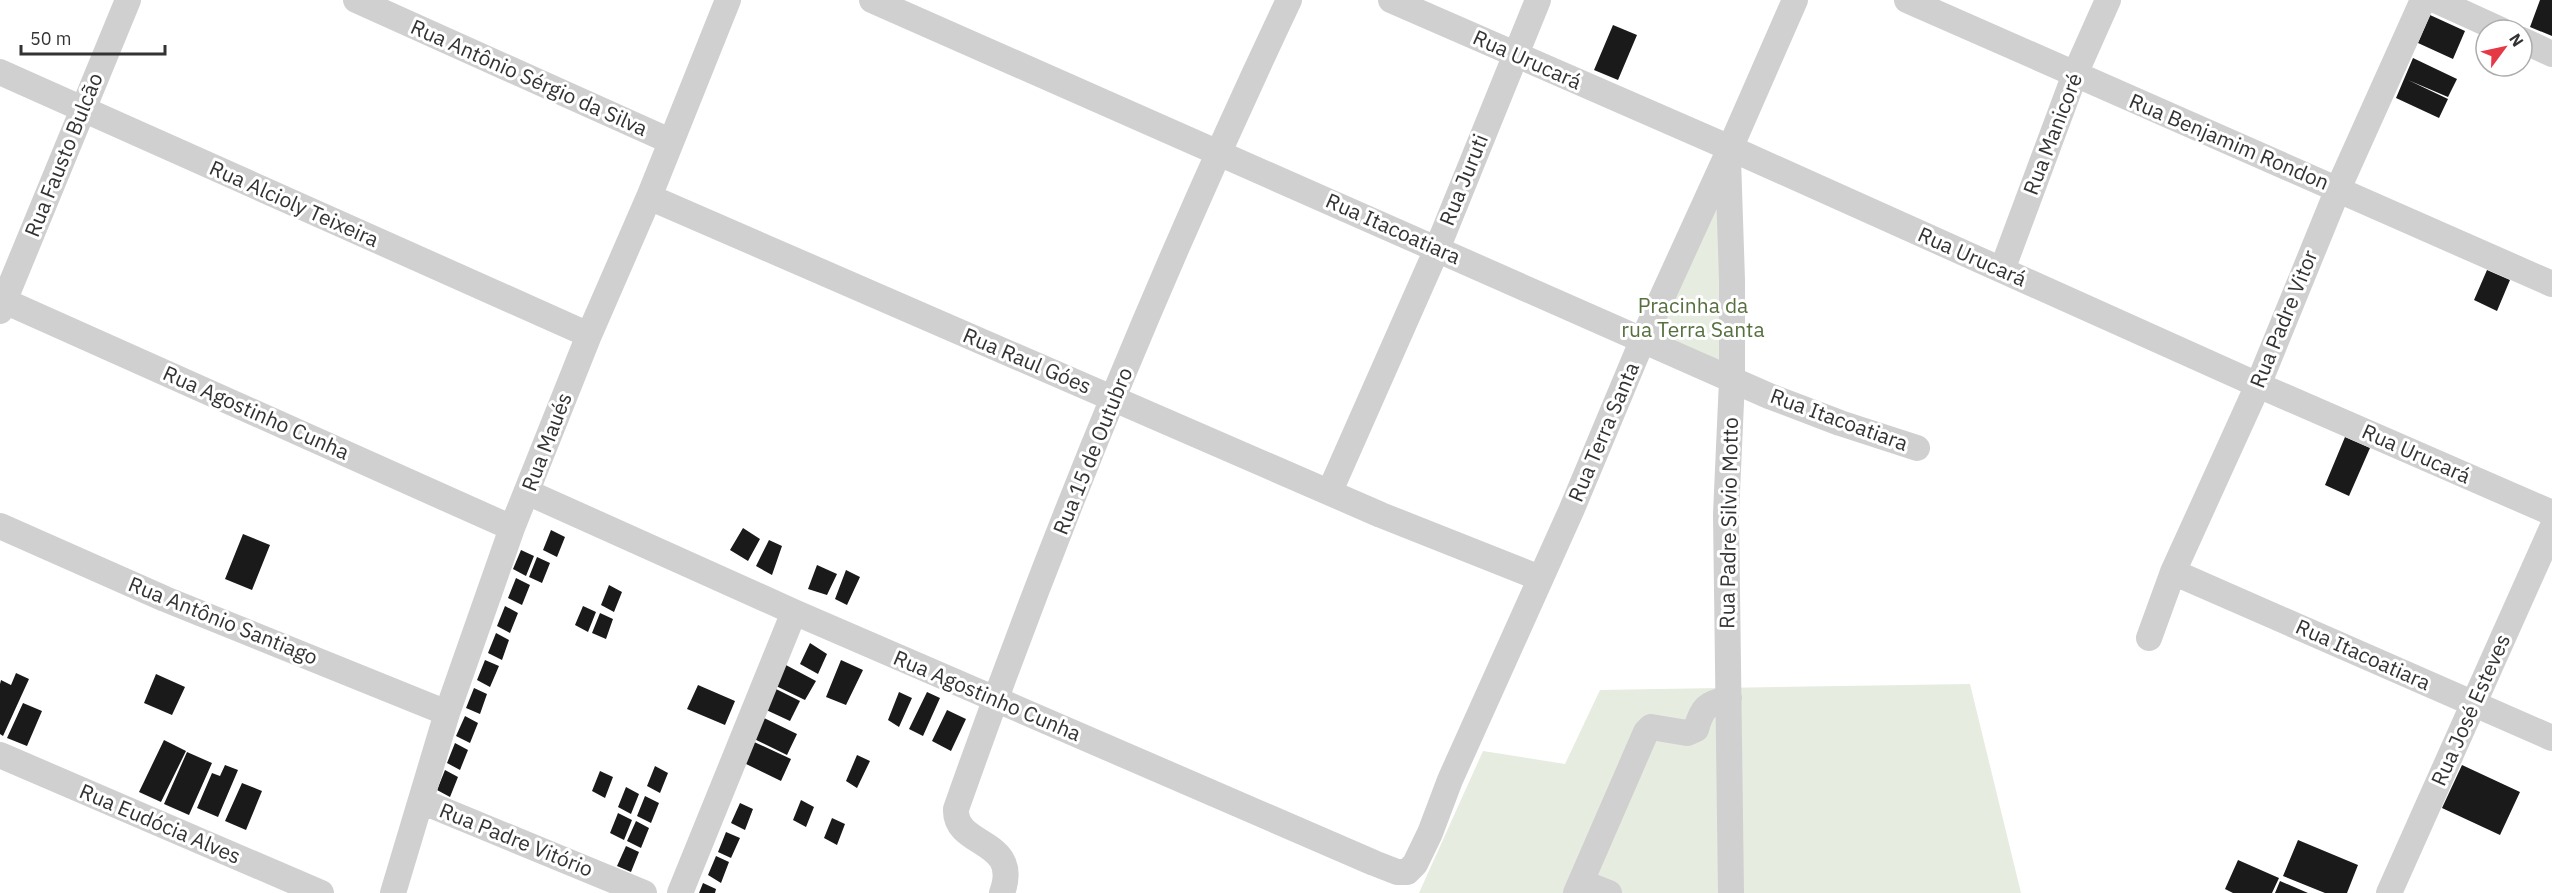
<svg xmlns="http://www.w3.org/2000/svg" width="2552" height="893" viewBox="0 0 2552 893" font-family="'IBM Plex Sans',sans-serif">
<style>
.green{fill:#e6ecdf}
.building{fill:#1a1a1a}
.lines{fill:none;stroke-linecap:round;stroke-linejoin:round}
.minor{stroke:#d0d0d0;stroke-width:26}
.labels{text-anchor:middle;stroke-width:6;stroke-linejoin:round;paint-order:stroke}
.street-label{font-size:21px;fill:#333;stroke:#fff}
.park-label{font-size:21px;fill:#56703f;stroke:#fff}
</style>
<rect width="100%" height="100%" fill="#fff"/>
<path class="green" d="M1730,148V376L1643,338Z
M1970,684L2021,893H1419L1483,751L1565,764L1600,690Z"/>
<path class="building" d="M2540,0H2552V36L2530,27Z
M2430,15L2465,31L2453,59L2418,43Z
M1613,25L1637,35L1618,80L1594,70Z
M2413,58L2457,79L2448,97L2408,80L2448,99L2439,118L2396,98Z
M2487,270L2510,280L2497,311L2474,300Z
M2345,437L2370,448L2349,496L2325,485Z
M743,528L760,539L748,561L730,550Z
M551,530L565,537L557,557L543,550Z
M243,534L270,545L252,590L225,579Z
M769,540L782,546L772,575L756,566Z
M521,550L534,556L526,576L513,569Z
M537,557L550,563L542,583L529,577Z
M817,565L837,574L827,595L808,589Z
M846,570L860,577L847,605L835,599Z
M516,578L530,585L522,605L508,598Z
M609,585L622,592L614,612L601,605Z
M505,606L518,613L510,633L497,626Z
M583,606L596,612L588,632L575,625Z
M600,613L613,619L606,639L592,633Z
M496,633L509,640L502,660L488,653Z
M810,643L827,654L818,674L800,664Z
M485,660L499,666L490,687L477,680Z
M841,660L863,670L846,705L826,697Z
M784,664L816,681L805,700L774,685Z
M16,673L29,679L3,736L0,734V684L1,680L11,685Z
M156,674L185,687L172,715L144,703Z
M698,685L735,701L725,725L687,709Z
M768,685L800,701L790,721L758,706Z
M474,688L487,694L480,714L466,708Z
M899,692L912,698L899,727L888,720Z
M927,692L940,698L923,736L909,729Z
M23,703L42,711L27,746L7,738Z
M947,710L966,719L951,751L932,741Z
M758,715L797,734L787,755L748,736Z
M465,716L478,723L470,743L456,736Z
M164,740L186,751L161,802L139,792Z
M752,741L791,759L781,781L742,762Z
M455,743L468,750L460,770L447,763Z
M187,752L212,763L189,815L164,804Z
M857,755L870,761L857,788L846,781Z
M225,765L238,770L218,817L197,808L212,773L220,776Z
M2462,765L2520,792L2500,835L2442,808Z
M655,766L668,773L660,793L647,786Z
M445,770L458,777L450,797L437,790Z
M600,771L613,777L605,798L592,791Z
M242,783L262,791L246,830L225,821Z
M626,787L639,794L631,814L618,807Z
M645,796L659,803L651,823L637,816Z
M801,800L814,807L806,827L793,820Z
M740,803L753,809L745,830L731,823Z
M618,813L632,820L624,840L610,833Z
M832,818L845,824L837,845L824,838Z
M636,821L649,828L641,848L627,841Z
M726,832L740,838L731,858L718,852Z
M2298,840L2358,865L2347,893H2325L2283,876Z
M626,846L639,852L631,872L617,866Z
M716,856L729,862L721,883L708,875Z
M2238,860L2279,878L2272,893H2233L2225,889Z
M2280,881L2308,893H2275Z
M703,883L716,889L715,893H699Z"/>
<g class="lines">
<path class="minor" d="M356,0L670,141
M872,0L1769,396L1840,423L1917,448
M1391,0L1730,148L2258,385L2552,513
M1907,0L2552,284
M2435,0L2501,30
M2522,40L2552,54
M0,72L589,335
M1728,159L1732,280V380L1726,514L1731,893
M649,197L1381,515L1540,578
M2002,270L2075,74L2108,0
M0,299L512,528
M0,311L128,0
M1330,491L1437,249L1538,0
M527,492L794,612L1374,863L1397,872H1407L1415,864L1430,833L1450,780L1571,511L1643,339L1728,153L1795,0
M0,526L165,599L447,713
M2173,572L2552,738
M2149,638L2173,572L2258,385L2338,189L2423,0
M0,755L321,893
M421,801L644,893
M1581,882L1609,893
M393,893L447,713L512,528L589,335L649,197L728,0
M680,893L794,612
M1002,893C1022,838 954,848 956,809C1053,534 1164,264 1289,0
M1576,893L1646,732L1651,727L1687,733L1696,729C1703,705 1707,705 1729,698
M2389,893L2552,528"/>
</g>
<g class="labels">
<g class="street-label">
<text transform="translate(1527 60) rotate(24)" y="7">Rua Urucará</text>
<text transform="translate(529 78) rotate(24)" y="7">Rua Antônio Sérgio da Silva</text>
<text transform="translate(2053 134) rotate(-69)" y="7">Rua Manicoré</text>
<text transform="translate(2229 142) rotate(23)" y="7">Rua Benjamim Rondon</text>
<text transform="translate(64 155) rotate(-68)" y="7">Rua Fausto Bulcão</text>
<text transform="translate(1464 180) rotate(-68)" y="7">Rua Juruti</text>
<text transform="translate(294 204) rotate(24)" y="7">Rua Alcioly Teixeira</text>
<text transform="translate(1393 229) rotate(24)" y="7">Rua Itacoatiara</text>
<text transform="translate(1972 257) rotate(24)" y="7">Rua Urucará</text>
<text transform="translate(2284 319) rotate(-68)" y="7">Rua Padre Vitor</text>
<text transform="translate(1027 361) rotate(23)" y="7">Rua Raul Góes</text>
<text transform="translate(256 413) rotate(24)" y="7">Rua Agostinho Cunha</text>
<text transform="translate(1839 420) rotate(20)" y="7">Rua Itacoatiara</text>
<text transform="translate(1604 432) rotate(-67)" y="7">Rua Terra Santa</text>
<text transform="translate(547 442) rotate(-69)" y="7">Rua Maués</text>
<text transform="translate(1093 451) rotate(-68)" y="7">Rua 15 de Outubro</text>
<text transform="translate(2416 454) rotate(24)" y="7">Rua Urucará</text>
<text transform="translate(1729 523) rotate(-89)" y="7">Rua Padre Silvio Motto</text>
<text transform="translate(223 621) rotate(22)" y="7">Rua Antônio Santiago</text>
<text transform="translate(2363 655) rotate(24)" y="7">Rua Itacoatiara</text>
<text transform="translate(987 696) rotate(23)" y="7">Rua Agostinho Cunha</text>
<text transform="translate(2471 710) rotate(-66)" y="7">Rua José Esteves</text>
<text transform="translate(160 824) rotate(23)" y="7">Rua Eudócia Alves</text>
<text transform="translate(516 840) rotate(22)" y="7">Rua Padre Vitório</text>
</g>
<g class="park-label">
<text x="1693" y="313">Pracinha da<tspan x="1693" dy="24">rua Terra Santa</tspan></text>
</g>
</g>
<g transform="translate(2504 48) rotate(57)"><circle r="28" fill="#ffffff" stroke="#adadad" stroke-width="1.5"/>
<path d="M0-4.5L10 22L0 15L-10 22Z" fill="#e63946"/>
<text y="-9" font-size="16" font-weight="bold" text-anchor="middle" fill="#333333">N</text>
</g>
<path d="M21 45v9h144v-9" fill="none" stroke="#333333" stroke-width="3"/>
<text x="30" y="45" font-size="18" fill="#333333" stroke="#ffffff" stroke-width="4.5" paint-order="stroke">50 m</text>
</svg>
